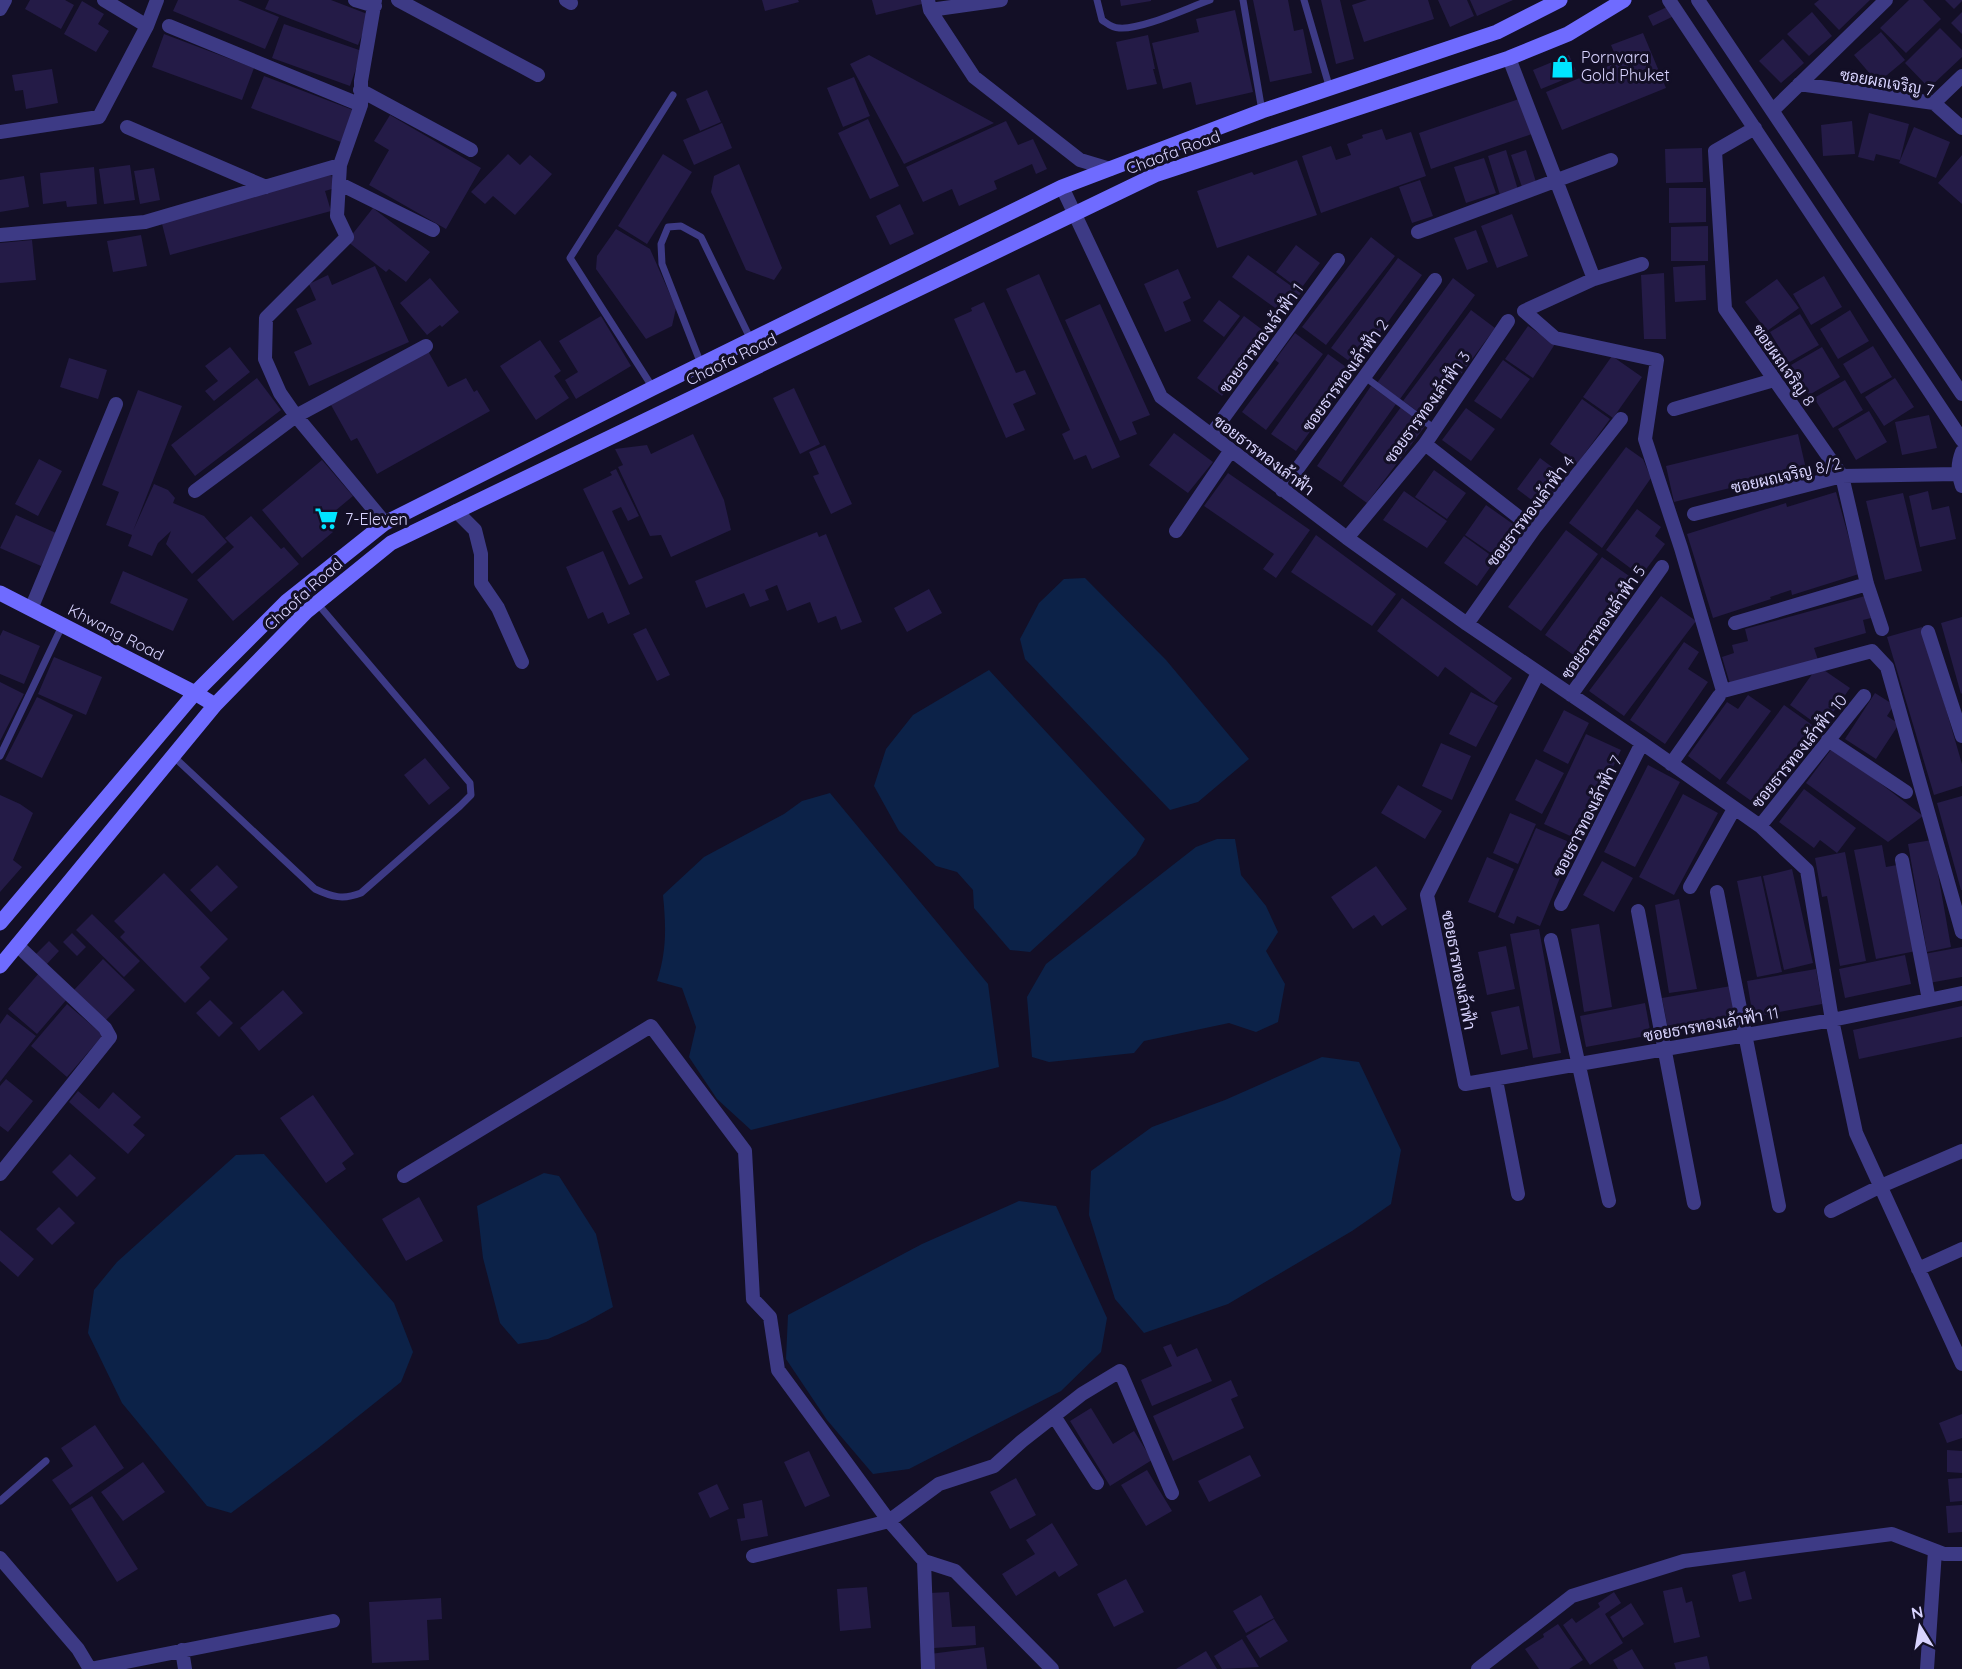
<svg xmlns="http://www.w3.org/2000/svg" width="1962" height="1669" viewBox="0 0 1962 1669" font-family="Quicksand,Sarabun,sans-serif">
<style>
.water{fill:#0c2248}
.building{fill:#241b47}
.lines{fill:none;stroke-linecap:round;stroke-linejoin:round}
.lane{stroke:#3d3a85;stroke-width:7}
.street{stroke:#3d3a85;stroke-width:14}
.secondary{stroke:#6f6bff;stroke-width:15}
.labels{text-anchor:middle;stroke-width:6;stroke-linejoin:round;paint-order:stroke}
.poi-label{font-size:16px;fill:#d9d4ff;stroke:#130f26;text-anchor:start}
.street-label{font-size:16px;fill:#d9d4ff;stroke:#130f26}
</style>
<rect width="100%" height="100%" fill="#130f26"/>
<path class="water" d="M1085,578L1166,660L1249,759L1198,802L1170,810L1025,659L1020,639L1039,603L1064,579Z
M989,670L1145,839L1136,855L1030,952L1010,950L974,908L973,890L957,872L936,866L899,831L874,786L886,749L913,715Z
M830,793L988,984L999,1067L751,1130L717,1099L689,1057L696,1027L682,988L657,981C667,950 666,926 663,895L704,857L784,814L802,801Z
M1217,839H1235L1241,875L1266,906L1278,932L1266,951L1285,984L1278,1022L1256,1032L1229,1023L1144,1041L1134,1053L1049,1062L1032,1057L1027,997L1046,964L1196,847Z
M1322,1057L1359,1062L1401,1150L1391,1204L1352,1231L1228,1304L1144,1333L1115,1299L1089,1215L1091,1171L1152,1127L1225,1100Z
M264,1154L394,1303L413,1352L401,1382L317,1449L231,1513L207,1506L122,1403L88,1333L94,1290L117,1262L236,1155Z
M544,1173L559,1176L596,1234L613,1307L586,1322L548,1339L518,1344L500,1323L483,1258L477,1206Z
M1019,1201L1056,1206L1107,1318L1101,1352L1061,1391L909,1469L873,1474L827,1420L786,1359L788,1315L922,1244Z"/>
<path class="building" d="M30,0H65L74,5L61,29L25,9Z
M178,0H238L279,17L265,49L173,11Z
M269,0H331L370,15L358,45L265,9Z
M762,0H798L799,2L765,11Z
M872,0H921L922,4L876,15Z
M1120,0H1151V1L1121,6Z
M1253,0H1288L1294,31L1303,29L1312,73L1270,82Z
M1321,0H1340L1354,59L1336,64Z
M1367,0H1428L1434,19L1364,42L1352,5Z
M1438,0H1467L1474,16L1450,27Z
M1470,0H1513L1477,16Z
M1819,0H1870L1839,30L1814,4Z
M1909,0H1923L1941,19L1906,53L1880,28Z
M1945,0H1962V1L1954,9Z
M82,1L104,14L98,24L109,31L96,52L64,34Z
M1669,6L1674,16L1653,26L1648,16Z
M1235,10L1253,92L1196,105L1191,82L1163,89L1152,43L1199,32L1196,19Z
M1812,12L1832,36L1809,56L1787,34Z
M1962,12V34L1951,23Z
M284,24L362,51L350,86L272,58Z
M1940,28L1962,50V57L1929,88L1905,63Z
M1881,32L1905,60L1875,85L1869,77L1871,75L1854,55Z
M1643,33L1666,88L1562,130L1546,92L1618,62L1611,45Z
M164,34L254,68L242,100L152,67Z
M1148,35L1155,69H1153L1157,84L1127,90L1116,42Z
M1783,39L1804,63L1781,83L1759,61Z
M869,55L994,123L904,164L850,64Z
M1569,55L1576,71L1562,77L1563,80L1541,89L1533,70Z
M52,69L58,103L26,109L23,90L15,91L12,75Z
M264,76L353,110L341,142L251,108Z
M854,77L870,116L843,127L827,88Z
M707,90L721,122L700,131L686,99Z
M1522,98L1535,133L1431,169L1419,133Z
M1869,113L1909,124L1900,160L1876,154L1874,161L1858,157Z
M390,115L481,168L446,229L369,185L389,150L374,141Z
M868,119L899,186L870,199L838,133Z
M1006,121L1018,145L1033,139L1047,169L1036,174L1032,164L994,181L997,189L959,206L952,189L923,202L906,167Z
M1852,121L1855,154L1823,156L1821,125Z
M722,123L732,148L694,165L683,140Z
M1914,127L1950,142L1936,178L1899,163Z
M1382,129L1386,140L1411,132L1426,176L1321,213L1302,156L1331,146L1336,160L1351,155L1347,144L1363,138L1362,135Z
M1702,148L1703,182L1666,183L1665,149Z
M1506,150L1518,190L1500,195L1488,156Z
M1526,150L1536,182L1522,187L1511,155Z
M508,154L520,165L530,155L552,174L515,215L493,196L485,204L471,192Z
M663,154L692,172L647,244L618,226Z
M1962,155V204L1938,183Z
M1484,158L1496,193L1466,203L1454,167Z
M1297,160L1317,215L1217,248L1197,191L1252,172L1254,175Z
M739,164L782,268L774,280L746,270L711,192L714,176Z
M130,165L135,200L104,204L99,169Z
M94,167L97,204L67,207L66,201L43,204L40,173Z
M154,168L160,200L140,204L134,171Z
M331,174L335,188L325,191L331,211L170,255L161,220Z
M24,176L29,207L0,212V180Z
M1420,180L1433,216L1412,223L1399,187Z
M1669,188H1706V222L1669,223Z
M900,204L914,234L890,245L876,216Z
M373,208L430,252L406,282L389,269L386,272L347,241Z
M1512,214L1528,256L1497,268L1481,226Z
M1708,226V261H1671V227Z
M616,229L650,249L676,308L672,326L646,339L596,269L597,256Z
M1476,230L1488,262L1467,270L1454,238Z
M141,235L147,266L113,272L107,241Z
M1371,237L1395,256L1326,345L1302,327Z
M32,240L36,280L0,283V243Z
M1296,245L1320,263L1300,290L1276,272Z
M1248,255L1301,293L1285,315L1232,277Z
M1398,258L1422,275L1356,366L1331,348Z
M1705,265L1706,300L1675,302L1673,267Z
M375,266L409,342L309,386L294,352L312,344L296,309L316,300L309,284L328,275L332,285Z
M1178,269L1191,298L1183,302L1191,321L1165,332L1144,284Z
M1664,273L1666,339H1644L1641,275Z
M1039,274L1120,457L1092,469L1086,455L1074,460L1062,434L1070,430L1006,289Z
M1824,276L1842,307L1811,325L1793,294Z
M430,278L459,312L442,327L440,325L427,335L400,303Z
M1453,278L1475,295L1400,399L1377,383Z
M1777,279L1799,308L1767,331L1745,302Z
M1219,300L1240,316L1224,337L1203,321Z
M984,302L1016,373L1025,370L1036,394L1013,404L1025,430L1006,438L954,319L972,311L971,308Z
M1100,304L1150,415L1132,422L1137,434L1120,441L1065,320Z
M1471,310L1495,328L1428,419L1403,401Z
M1850,310L1869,341L1838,359L1820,329Z
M1800,314L1819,345L1788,363L1770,332Z
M601,316L631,366L576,399L565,380L578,372L559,341Z
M1244,316L1268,334L1222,396L1197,378Z
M1528,326L1555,344L1533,378L1505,359Z
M1295,333L1323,354L1266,430L1242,412L1279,363L1275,360Z
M540,340L561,371L554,376L569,398L536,420L500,366Z
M1873,346L1892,377L1861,394L1843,364Z
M230,347L250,372L214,401L205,391L218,381L205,366Z
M1822,347L1840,377L1809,395L1791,365Z
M428,351L448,387L466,378L474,392L477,390L490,411L377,474L357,438L351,441L331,405Z
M1328,354L1353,372L1296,451L1271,434Z
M1612,356L1642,377L1613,418L1583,397Z
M69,358L107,370L98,399L60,387Z
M1503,360L1530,379L1501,419L1474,401Z
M257,378L281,410L195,476L171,445Z
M1895,378L1914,407L1884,426L1865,397Z
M1845,380L1863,410L1833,428L1814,398Z
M1371,386L1396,404L1341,482L1317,466Z
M794,388L820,444L800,454L773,398Z
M138,390L182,406L133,531L154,484L168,490L175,498L173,503L204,516L227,542L192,574L166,544L171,531L158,543L152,556L128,546L132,535L106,525L119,492L102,485Z
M1582,399L1610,419L1577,464L1550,444Z
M1401,407L1426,425L1367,503L1343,486Z
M1466,408L1495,429L1471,461L1442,440Z
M1869,411L1887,442L1856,460L1838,429Z
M1929,415L1937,448L1902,455L1895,422Z
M1174,433L1213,462L1188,493L1149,465Z
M693,434L724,500L731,530L671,557L661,535L650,536L618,467L623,465L615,449L647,445L651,454Z
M1798,434L1806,469L1674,502L1666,466Z
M825,445L852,504L831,514L813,476L819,474L809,452Z
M1626,447L1643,459L1651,478L1602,548L1569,523Z
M1540,458L1568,479L1545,510L1517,489Z
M39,459L62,471L38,516L15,504Z
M322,460L353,496L323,521L333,532L302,558L262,510Z
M616,469L639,516L628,521L621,507L612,511L643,578L629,585L583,489L612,475L610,472Z
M1434,470L1466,493L1447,519L1415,497Z
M1228,473L1310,530L1276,578L1263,569L1274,554L1204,506Z
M1404,491L1447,521L1427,548L1383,520Z
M1928,491L1932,510L1949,506L1956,539L1920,547L1909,496Z
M1836,492L1859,574L1792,595L1791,590L1770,597L1771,599L1713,618L1687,534L1786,503L1787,507Z
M1903,493L1922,571L1885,580L1866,501Z
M1486,505L1520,529L1498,558L1465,535Z
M1637,509L1661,527L1655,536L1665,544L1641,576L1606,550Z
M16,515L56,533L41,566L0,548Z
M251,516L281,549L284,547L299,564L233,621L197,580L234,547L225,538Z
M1566,530L1598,554L1541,631L1508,607Z
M817,532L819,537L826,534L862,622L841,630L836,616L818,623L810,602L787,611L777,585L765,590L769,600L750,607L744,593L706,608L695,581Z
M1316,535L1396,594L1372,626L1291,572Z
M1464,536L1496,559L1477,586L1444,563Z
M603,551L630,614L608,624L603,612L588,619L566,567Z
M1602,557L1632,578L1575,656L1545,635Z
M123,571L188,599L173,631L110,603Z
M929,589L942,613L907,632L894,608Z
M1661,596L1696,621L1624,716L1589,691Z
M1865,596L1871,618L1863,620L1866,633L1814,648L1818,660L1730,684L1722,657L1734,653L1732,645L1748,641L1745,629Z
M1402,598L1512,678L1494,703L1445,667L1438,677L1377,631Z
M1962,617V693L1961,694L1941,623Z
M1922,627L1962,764V786L1934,795L1887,637Z
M646,628L670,675L657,681L633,634Z
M3,630L40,646L24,684L0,674V636Z
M1684,642L1699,652L1688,669L1708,682L1665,744L1630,720Z
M54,657L102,677L86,715L38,694Z
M1818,666L1850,688L1822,728L1790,705Z
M0,682L24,694L0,741Z
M1471,692L1498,706L1476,747L1449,734Z
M1875,693L1894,705L1887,716L1899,724L1876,759L1845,739Z
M1748,695L1771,711L1720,780L1688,756L1727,702L1738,709Z
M37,697L73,715L42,778L5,760Z
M1784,705L1815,727L1757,805L1726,783Z
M1564,710L1589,723L1568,764L1543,751Z
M1586,734L1621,750L1579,840L1544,824Z
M1441,743L1471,756L1452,800L1422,786Z
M1833,747L1923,816L1888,842L1806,783Z
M425,758L450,788L429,805L404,775Z
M1536,759L1564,773L1542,814L1515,800Z
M1648,765L1680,782L1635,867L1604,852Z
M1398,785L1442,811L1425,839L1381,813Z
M1804,789L1856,828L1837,853L1820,840L1814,848L1779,822Z
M1683,794L1718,813L1674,895L1639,877Z
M0,795L20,804L33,813L13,860L22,867L0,892Z
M1962,796V890H1961L1937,803Z
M1510,813L1536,824L1518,864L1493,853Z
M1536,828L1574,844L1540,926L1517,916L1514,924L1498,917Z
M1932,840L1951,947L1927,952L1908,844Z
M1882,845L1886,867L1897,865L1916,951L1876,959L1854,850Z
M1845,852L1866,961L1840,966L1827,896L1822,897L1815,858Z
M1487,857L1514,869L1495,913L1468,902Z
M1602,861L1633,878L1614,912L1583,895Z
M217,865L238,887L211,912L190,890Z
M1376,866L1407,909L1382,926L1374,915L1353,929L1331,897Z
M1792,869L1813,963L1784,970L1763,876Z
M164,873L228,939L200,967L210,978L185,1003L120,937L125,932L114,921Z
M1761,876L1782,972L1757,977L1737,881Z
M1679,899L1697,989L1669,993L1655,905Z
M92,914L140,961L124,977L76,930Z
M1599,924L1612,1007L1584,1012L1571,929Z
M1539,929L1561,1053L1533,1058L1510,934Z
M72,933L86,947L77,956L63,942Z
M49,941L59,951L46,965L35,955Z
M1506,946L1515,989L1487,995L1478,952Z
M1962,947V977L1929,983L1924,954Z
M1905,955L1911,984L1845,998L1839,969Z
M103,959L135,990L105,1021L74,990Z
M1816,969L1822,1004L1753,1017L1747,981Z
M39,973L68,998L37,1034L8,1009Z
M1731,986L1738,1021L1669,1034L1662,998Z
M283,990L303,1013L259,1051L240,1028Z
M210,1000L233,1023L219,1037L196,1013Z
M1645,1003L1651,1035L1586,1047L1580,1016Z
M67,1004L103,1035L67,1077L31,1046Z
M1519,1006L1528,1049L1501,1055L1491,1012Z
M1962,1006V1037L1859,1059L1853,1030Z
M7,1014L36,1036L0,1082V1024Z
M6,1079L33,1101L8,1132L0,1126V1086Z
M78,1091L99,1109L113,1092L141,1117L133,1125L145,1135L128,1154L69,1102Z
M313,1095L354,1154L342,1163L346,1169L326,1183L280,1118Z
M70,1154L96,1178L77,1197L52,1172Z
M419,1197L443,1241L406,1261L382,1219Z
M59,1207L75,1223L52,1245L36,1229Z
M0,1230L34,1259L18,1277L0,1261Z
M1171,1344L1177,1357L1197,1348L1212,1381L1152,1406L1141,1380L1172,1366L1163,1347Z
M1231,1380L1238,1396L1231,1399L1244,1428L1173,1461L1153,1416Z
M1091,1408L1113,1444L1134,1431L1152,1460L1110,1486L1070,1421Z
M1962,1414V1438L1947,1443L1939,1423Z
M95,1425L124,1468L70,1505L52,1480L73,1466L61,1448Z
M1947,1450L1962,1451V1473L1947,1472Z
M809,1451L830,1496L805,1507L784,1462Z
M1250,1455L1261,1476L1209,1502L1198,1481Z
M143,1462L165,1492L123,1521L101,1492Z
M1147,1470L1172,1511L1146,1526L1121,1485Z
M1016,1478L1036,1515L1010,1529L990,1492Z
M1962,1478V1501L1950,1502L1948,1479Z
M717,1484L729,1509L710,1518L698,1493Z
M92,1496L138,1569L117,1582L71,1509Z
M762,1500L768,1536L741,1541L737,1519L745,1518L743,1504Z
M1962,1505V1532L1948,1533L1946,1506Z
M1052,1523L1078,1565L1059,1577L1055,1571L1016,1596L1002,1574L1035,1554L1026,1540Z
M1745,1571L1752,1599L1739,1602L1732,1575Z
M1126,1579L1144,1612L1114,1627L1097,1594Z
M867,1587L871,1628L840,1631L837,1589Z
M1682,1587L1686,1603L1692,1601L1700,1637L1674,1643L1663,1591Z
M949,1592L952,1627L975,1626L976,1645L934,1648L930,1593Z
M1614,1592L1621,1603L1605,1614L1623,1643L1590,1665L1563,1625L1572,1618L1576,1623L1600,1607L1598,1603Z
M1261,1595L1274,1618L1246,1633L1233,1611Z
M441,1598L442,1619L427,1620L429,1660L372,1663L369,1602Z
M1631,1603L1644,1624L1623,1638L1610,1617Z
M1274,1619L1288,1641L1260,1658L1246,1636Z
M1558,1624L1583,1660L1569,1669H1539L1525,1649L1544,1637L1543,1634Z
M1242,1639L1259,1667L1222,1669L1214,1656Z
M984,1647L987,1669H932L930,1654Z
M1632,1649L1644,1669H1618L1613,1660Z
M1206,1651L1217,1669H1176Z
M1707,1656L1710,1669H1676L1674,1663Z"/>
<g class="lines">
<path class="lane" d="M1097,0L1102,20C1108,24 1112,28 1119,28C1142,30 1187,8 1210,0
M1243,0L1262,111
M1304,0L1330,89
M701,364L662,264L661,244L668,227L681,226L701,237L751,340
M1365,377L1435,429
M653,388L570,258L673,95
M0,756L62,626
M173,756L315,889C332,897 343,900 361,893L460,806L471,795L470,783L317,603
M0,1501L46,1461"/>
<path class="street" d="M104,0L147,26
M355,0L375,6
M375,0L361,81V105L340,165L337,216L347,237L266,318L265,359L280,393L296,416L385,523
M398,0L538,75
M566,0L571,3
M928,0L930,10L974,77L1080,160L1110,169
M1669,0L1962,440
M1698,0L1962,394
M0,9L5,0
M930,10L1001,0
M169,26L361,105
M1509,58L1594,279
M1799,84L1934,103L1962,128
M360,90L471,150
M1934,103L1962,76
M1773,110L1886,0
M127,127L266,187
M1755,128L1715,151L1725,309L1842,476L1867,584L1882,629
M0,132L99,117L147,26L157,0
M340,184L433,230
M1062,187L1161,397L1347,538L1467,624L1642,743L1760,826L1807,870L1832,1020L1856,1133L1962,1364
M1418,232L1611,160
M0,235L145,222L340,165
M1642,264L1594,279L1524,311L1555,338L1657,360L1645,439L1681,548L1723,691L1872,651L1887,667L1962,932
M1674,409L1774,380
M1211,435L1338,260
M1425,444L1534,529
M1962,452C1957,465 1958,474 1962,486
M1282,490L1435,280
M195,491L296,416L426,346
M456,511L475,530L481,554V583L498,608L522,662
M1694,514L1842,476L1958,474
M1176,531L1231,450
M1347,538L1425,444L1508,321
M31,609L116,404
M1735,623L1867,584
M1467,624L1534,529L1621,419
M1928,632L1962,736
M1538,673L1427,895L1465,1084L1832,1020L1962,993
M1571,695L1662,567
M1828,740L1906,792
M1671,764L1719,696
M1760,826L1864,696
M1902,860L1929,1000
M1690,887L1734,809
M1717,892L1779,1206
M1561,904L1642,743
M1638,911L1694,1203
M1551,940L1609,1201
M1496,1080L1518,1194
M0,1174L110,1037L105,1028L17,945
M404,1176L651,1026L745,1151L753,1299L770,1317L778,1370L889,1521L924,1561L955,1571L1052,1669
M1831,1211L1881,1186L1962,1151
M1918,1269L1962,1249
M1054,1416L1097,1483
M753,1556L889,1521L939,1484L994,1466L1022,1441L1082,1394L1120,1371L1172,1493
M0,1558L78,1649L90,1669L333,1621
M924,1561L928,1669
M182,1650L185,1669
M1478,1669L1572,1596L1684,1561L1892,1534L1944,1554H1962
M1927,1669L1935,1551"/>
<path class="secondary" d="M0,593L195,693L215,705
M0,923L195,693L287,601L385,523L653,388L1062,187L1262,111L1497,32L1560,0
M0,966L215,705L306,612L391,543L1155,175L1509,58L1568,34L1624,0"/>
</g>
<defs>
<symbol id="shop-bare" viewBox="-9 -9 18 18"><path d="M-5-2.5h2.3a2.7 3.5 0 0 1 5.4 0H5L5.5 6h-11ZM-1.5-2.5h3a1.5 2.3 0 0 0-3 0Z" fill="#00e5ff" stroke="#130f26" stroke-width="2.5" paint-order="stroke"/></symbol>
<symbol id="supermarket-bare" viewBox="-9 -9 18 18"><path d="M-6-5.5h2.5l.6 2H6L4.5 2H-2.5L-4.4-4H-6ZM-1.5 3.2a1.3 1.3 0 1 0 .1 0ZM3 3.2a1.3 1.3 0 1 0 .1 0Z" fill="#00e5ff" stroke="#130f26" stroke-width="2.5" paint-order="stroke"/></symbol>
</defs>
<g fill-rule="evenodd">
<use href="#shop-bare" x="1546" y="50" width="33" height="33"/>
<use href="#supermarket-bare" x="310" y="502" width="33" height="33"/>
</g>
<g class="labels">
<g class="poi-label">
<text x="1581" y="63">Pornvara<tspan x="1581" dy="18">Gold Phuket</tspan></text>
<text x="345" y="525">7-Eleven</text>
</g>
<g class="street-label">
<text transform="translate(1887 82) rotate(10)" y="6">ซอยผถเจริญ 7</text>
<text transform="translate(1173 152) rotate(-20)" y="6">Chaofa Road</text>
<text transform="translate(1261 338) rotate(-54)" y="6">ซอยธารทองเจ้าฟ้า 1</text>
<text transform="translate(731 359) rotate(-26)" y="6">Chaofa Road</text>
<text transform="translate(1784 365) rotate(55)" y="6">ซอยผถเจริญ 8</text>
<text transform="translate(1345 375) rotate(-54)" y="6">ซอยธารทองเล้าฟ้า 2</text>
<text transform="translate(1427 407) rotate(-54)" y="6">ซอยธารทองเล้าฟ้า 3</text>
<text transform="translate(1264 455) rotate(37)" y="6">ซอยธารทองเล้าฟ้า</text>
<text transform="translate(1786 475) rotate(-13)" y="6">ซอยผถเจริญ 8/2</text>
<text transform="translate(1530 511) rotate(-53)" y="6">ซอยธารทองเล้าฟ้า 4</text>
<text transform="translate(303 594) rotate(-42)" y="6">Chaofa Road</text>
<text transform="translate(1603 622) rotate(-55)" y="6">ซอยธารทองเล้าฟ้า 5</text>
<text transform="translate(116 632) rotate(27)" y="6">Khwang Road</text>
<text transform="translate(1799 751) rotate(-51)" y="6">ซอยธารทองเล้าฟ้า 10</text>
<text transform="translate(1587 816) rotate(-63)" y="6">ซอยธารทองเล้าฟ้า 7</text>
<text transform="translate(1459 970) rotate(79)" y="6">ซอยธารทองเล้าฟ้า</text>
<text transform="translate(1711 1024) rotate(-10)" y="6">ซอยธารทองเล้าฟ้า 11</text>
</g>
</g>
<g transform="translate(1920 1627) rotate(349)" stroke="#130f26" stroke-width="4.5" paint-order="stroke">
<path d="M0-4.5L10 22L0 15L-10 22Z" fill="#d9d4ff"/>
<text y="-9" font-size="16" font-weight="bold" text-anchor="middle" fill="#d9d4ff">N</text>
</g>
</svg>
